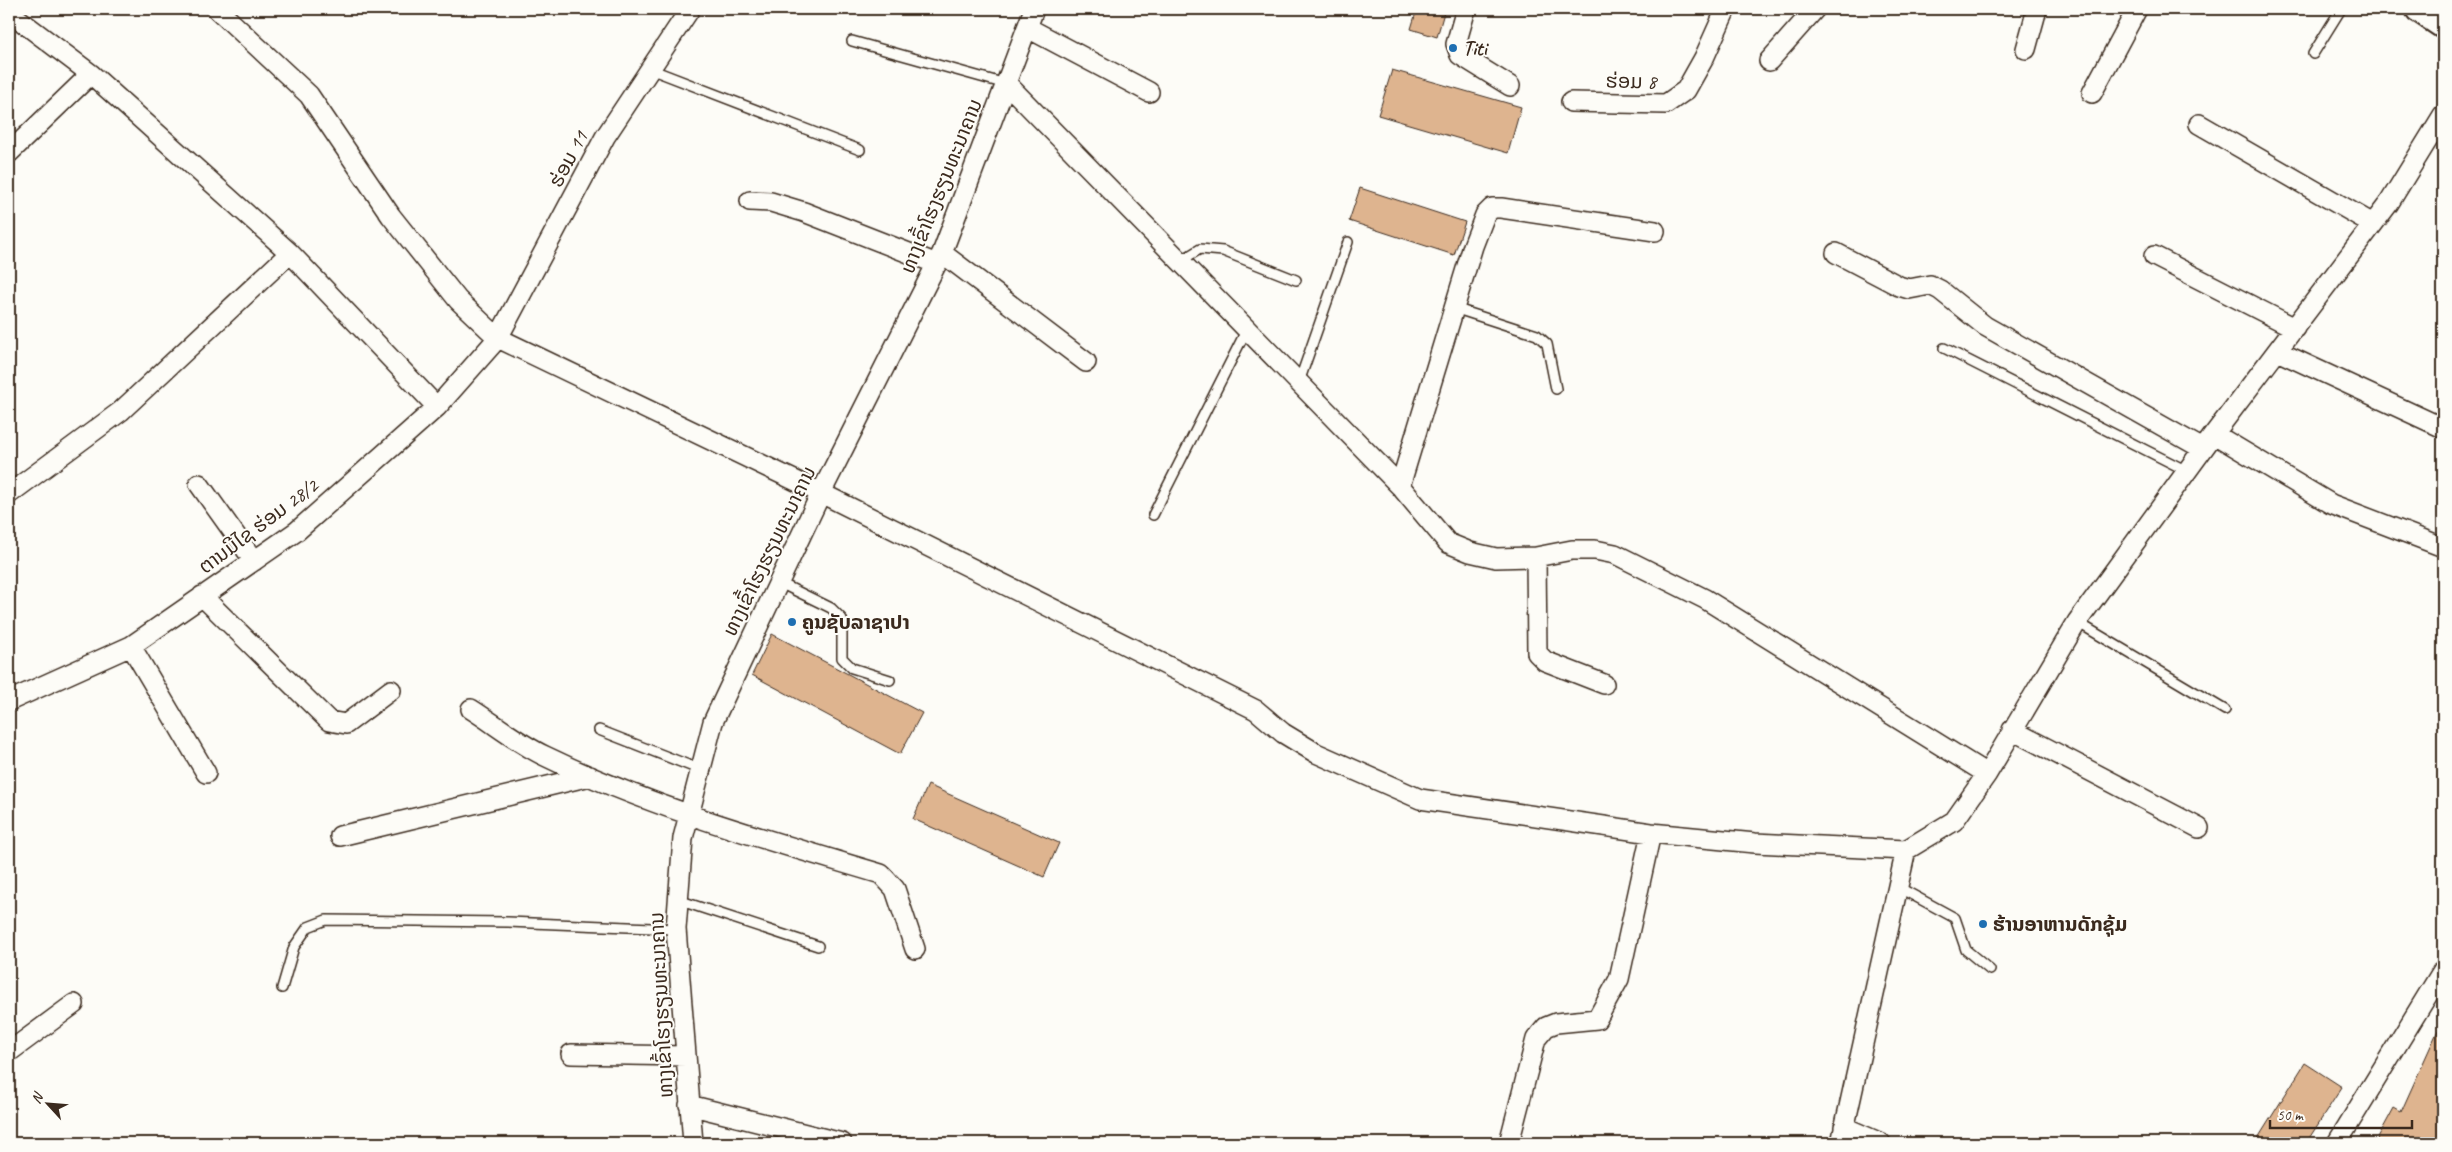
<svg xmlns="http://www.w3.org/2000/svg" width="2452" height="1152" viewBox="0 0 2452 1152" font-family="Caveat,'Noto Sans Lao',sans-serif">
<style>
.building{fill:#deb48f;stroke:#3b2a1e}
.lines{fill:none;stroke-linecap:round;stroke-linejoin:round}
.lane-casing{stroke:#3b2a1e;stroke-width:12}
.street-casing{stroke:#3b2a1e;stroke-width:22}
.secondary-casing{stroke:#3b2a1e;stroke-width:30}
.lane{stroke:#fdfcf7;stroke-width:9}
.street{stroke:#fdfcf7;stroke-width:19}
.secondary{stroke:#fdfcf7;stroke-width:26}
.poi-dot{fill:#1f6fb2;stroke:#fdfcf7;stroke-width:2}
.labels{text-anchor:middle;stroke-width:4;stroke-linejoin:round;paint-order:stroke}
.poi-label{font-size:20px;font-weight:bold;fill:#3b2a1e;stroke:#fdfcf7;text-anchor:start}
.street-label{font-size:20px;fill:#3b2a1e;stroke:#fdfcf7}
</style>
<rect width="100%" height="100%" fill="#fdfcf7"/>
<filter id="ink" filterUnits="userSpaceOnUse"><feTurbulence type="fractalNoise" baseFrequency=".02" numOctaves="2"/><feDisplacementMap in="SourceGraphic" scale="10" xChannelSelector="R" yChannelSelector="G"/><feConvolveMatrix kernelMatrix="1 2 1 2 8 2 1 2 1" color-interpolation-filters="sRGB"/></filter>
<g filter="url(#ink)">
<path class="building" d="M1417,9H1445L1437,37L1411,29Z
M1392,70L1521,107L1508,153L1378,115Z
M1360,188L1465,222L1454,255L1349,221Z
M772,634L922,713L900,754L752,675Z
M928,785L1059,843L1044,877L913,819Z
M2443,1019V1143H2375L2394,1108L2401,1112Z
M2305,1063L2342,1087L2306,1143H2255Z"/>
<g class="lines">
<defs>
<path id="lane" d="M852,41L1006,84
M2313,54L2341,9
M650,69L860,150
M1182,260L1200,249L1223,251L1296,280
M1454,308L1537,335L1547,344L1556,389
M1944,348L2187,471
M1299,382L1348,242
M1153,515L1247,329
M778,582L831,608L842,619V658L852,668L890,680
M2077,622L2225,710
M599,730L701,770
M1898,887L1955,918L1966,950L1990,970
M678,900L818,946
M282,988L294,947L308,927L326,920L508,922L676,929"/>
<path id="street" d="M217,9L309,95L391,216L458,300L498,338L821,493L1256,710L1283,733L1316,753L1420,799L1651,833L1755,843L1906,850
M1466,9L1456,44L1460,55L1510,86
M9,12L91,74L290,253L437,407
M1028,28L1149,92
M2026,49L2037,9
M1769,61L1815,9
M1007,84L1400,486L1448,543L1470,552L1496,558L1536,557L1572,550H1595L1615,554L1705,599L1987,774
M2092,93L2137,9
M1571,102L1666,104L1686,90L1704,58L1726,9
M2199,124L2373,224
M9,153L91,74
M750,201L771,202L804,212L937,264
M942,253L1086,362
M1836,253L1899,286L1909,289L1930,285L1940,290L1985,326L2203,449
M2154,256L2295,328
M2277,351L2443,428
M2214,434L2331,504L2443,547
M199,484L254,561
M1400,486L1473,246L1485,215L1492,208H1501L1655,231
M9,494L121,411L290,253
M1536,557L1537,653L1545,661L1604,684
M202,596L329,721L346,724L391,690
M131,646L206,773
M9,701L131,646L297,531L437,407L498,338L605,137L690,9
M471,709C495,724 519,744 545,756C652,808 767,840 881,874L895,889L915,949
M2012,730L2199,828
M340,836L590,776
M9,1052L74,1004
M571,1054L686,1056
M689,1105L842,1143
M1844,1127L1881,1143
M693,1143L676,929L683,838L713,722L821,493L942,253L1034,9
M1509,1143L1536,1039L1546,1027L1556,1023L1597,1019L1619,979L1651,833
M1841,1143L1906,850L1954,821L1987,774L2077,622L2214,434L2389,203L2443,115
M2337,1143L2443,970"/>
<path id="secondary" d="M2419,9L2443,25"/>
</defs>
<use href="#lane" class="lane-casing"/>
<use href="#street" class="street-casing"/>
<use href="#secondary" class="secondary-casing"/>
<use href="#lane" class="lane"/>
<use href="#street" class="street"/>
<use href="#secondary" class="secondary"/>
</g>
</g>
<g class="poi-dot">
<circle cx="1453" cy="48" r="5"/>
<circle cx="792" cy="622" r="5"/>
<circle cx="1983" cy="924" r="5"/>
</g>
<g class="labels">
<g class="poi-label">
<text x="1463" y="55">Titi</text>
<text x="802" y="629">ຄູນຊັບລາຊາປາ</text>
<text x="1993" y="931">ຮ້ານອາຫານດັກຊຸ້ມ</text>
</g>
<g class="street-label">
<text transform="translate(1631 81) rotate(1)" y="7">ຮ່ອມ 8</text>
<text transform="translate(568 159) rotate(-62)" y="7">ຮ່ອມ 11</text>
<text transform="translate(941 186) rotate(-68)" y="7">ທາງເຂົ້າໂຮງຮຽນທະນາຄານ</text>
<text transform="translate(258 526) rotate(-37)" y="7">ຕານມີໄຊ ຮ່ອມ 28/2</text>
<text transform="translate(769 551) rotate(-64)" y="7">ທາງເຂົ້າໂຮງຮຽນທະນາຄານ</text>
<text transform="translate(661 1005) rotate(-93)" y="7">ທາງເຂົ້າໂຮງຮຽນທະນາຄານ</text>
</g>
</g>
<rect width="2452" height="1152" fill="none" stroke="#fdfcf7" stroke-width="30"/>
<rect x="15" y="15" width="2422" height="1122" fill="none" stroke="#3b2a1e" stroke-width="2" filter="url(#ink)"/>
<g transform="translate(48 1104) rotate(296)" stroke="#fdfcf7" stroke-width="4" paint-order="stroke">
<path d="M0-4L9 19L0 12L-9 19Z" fill="#3b2a1e"/>
<text y="-8" font-size="14" font-weight="bold" text-anchor="middle" fill="#3b2a1e">N</text>
</g>
<path d="M2270 1120v8h142v-8" fill="none" stroke="#3b2a1e" stroke-width="2.5"/>
<text x="2277" y="1120" font-size="15" fill="#3b2a1e" stroke="#fdfcf7" stroke-width="4" paint-order="stroke">50 m</text>
</svg>
